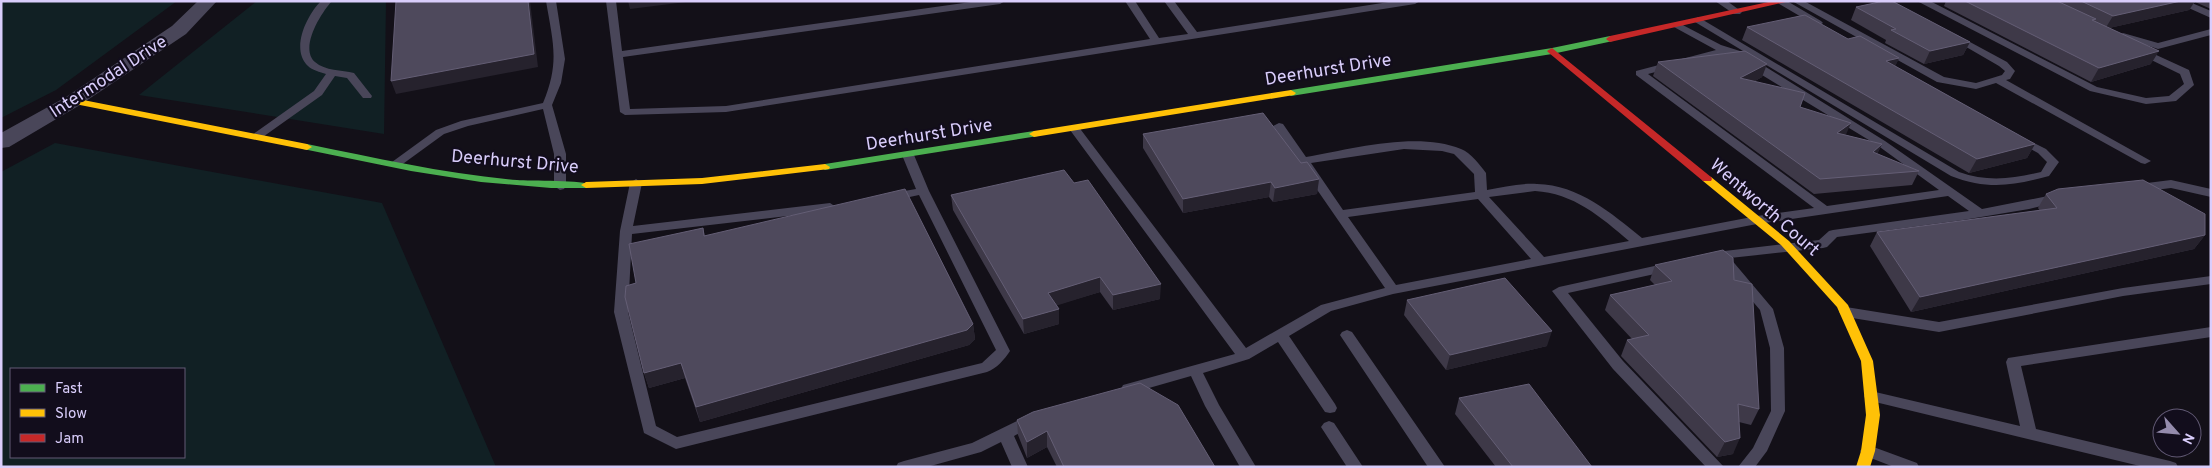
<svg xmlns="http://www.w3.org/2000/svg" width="2212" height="468" viewBox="0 0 2212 468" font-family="Overpass,sans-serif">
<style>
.green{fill:#112024;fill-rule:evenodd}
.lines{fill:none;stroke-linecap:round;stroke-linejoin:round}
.lane{fill:#494659;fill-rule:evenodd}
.street{fill:#494659;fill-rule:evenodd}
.fast{fill:#4caf50;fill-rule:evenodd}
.slow{fill:#ffc107;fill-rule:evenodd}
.jam{fill:#c62828;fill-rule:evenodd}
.wall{fill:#3e3948}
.shaded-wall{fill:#26222d}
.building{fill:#4e495c;stroke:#645e75}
.labels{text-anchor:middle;stroke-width:4.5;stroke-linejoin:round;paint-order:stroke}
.street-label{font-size:18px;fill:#d9cdfb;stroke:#120d1c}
</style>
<rect width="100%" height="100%" fill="#131018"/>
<path class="green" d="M1,1H177L56,90L1,118Z
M257,1H386L384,134L139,95Z
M55,143L382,203L496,467H1V172ZM184,369V457H11V369Z"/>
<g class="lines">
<path class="lane" d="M321,1H332C321,13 299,48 315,62C325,71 342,70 354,73L372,96L371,98H363L347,78L335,76L322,95L260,139H252L250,137L252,135L314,91L326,74C320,72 312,70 308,66C290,49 307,15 321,1Z
M546,1H556L565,59L561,83L552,105L566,154V186L564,189L560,190L554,186V154L543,109L468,126L444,134L400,166H392L390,164L392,162L436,130L461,121L543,103C560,62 553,43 546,1Z
M606,1H616L622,51L978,1H1005L1000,4L623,57L630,109L726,106L1150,39L1125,1H1135L1159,38L1188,34L1164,1H1174L1197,32L1395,1H1420L1415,4L726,112L625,115L620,112Z
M1715,1H1727L1742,12L1740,14H1734Z
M1787,1L1821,21L1823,23L1818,26L1815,25L1776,2Z
M1792,1H1804L1944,77L1976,83L2002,75L2005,71L1999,66L1949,37L1954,34L1957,35L2007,62L2015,71L2010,79L2006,80L2151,161L2145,164L2141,163L1996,83L1976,89L1937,82Z
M1917,1H1930L2097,87L2146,98L2169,96L2184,84L2180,74L2137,53V49L2141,48L2189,70L2194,85L2176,101L2146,104L2090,91Z
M2173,1H2187L2211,11V18Z
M1698,17L1959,172C1987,182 2012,179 2041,172L2047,162L2038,153L2016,141L2014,139L2020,136L2046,149L2059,162L2049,176C2012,186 1988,190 1951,176L1695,22L1693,20Z
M1677,22L1721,45L1740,51L1885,141L1982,209L2058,194L2064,198L2062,201L2029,209L1963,220L1837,237L1827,247L1823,248L1730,258L1773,309L1784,348L1785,411L1767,451L1755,467H1738L1753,448L1771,411L1770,348L1760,310L1716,258L1715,255L1716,252L1819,240L1829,231L1833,230L1969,211L1948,196L1757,224L1393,294L1331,311L1289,336L1335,404L1337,408L1335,412L1330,413L1325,412L1278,342L1249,359L1203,373L1219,405L1256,467H1240L1205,406L1191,376L1128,394L1123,393L1121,389L1123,385L1235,354L1070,130L1068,128L1070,126H1078L1246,348L1321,305L1385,288L1273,126L1279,123L1283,124L1306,157C1352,149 1417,131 1461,149C1471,153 1480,165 1486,173L1487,190C1503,187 1520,183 1537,184C1579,185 1611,213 1642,238L1757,216L1814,208L1636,75V71L1716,50L1674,27L1672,25ZM1726,53L1877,145L1939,190L1827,206L1648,74ZM1404,149L1442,151L1454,154L1474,174L1475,192L1343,210L1311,163ZM1535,191C1573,193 1601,217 1629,241L1544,257L1489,197ZM1478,199L1531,259L1396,285L1348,217Z
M2211,29V35L2158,49L2118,36L2123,33L2158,43Z
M908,152L914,155L929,191L1010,351C1005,359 996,369 987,372L676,449L644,433L614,312L620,231L630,183L636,179L642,183L633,226L830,203L836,207L830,211L632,234L628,312L656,426L677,437L982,363L996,350L919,195L891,201L885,197L887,194L916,189L902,155Z
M2171,180L2211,189V197L2171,188L2139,192L2133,188L2139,184Z
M1668,263L1673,264L1674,267L1673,270L1568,293L1623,361L1724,467H1706L1613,369L1552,291L1559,287Z
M2211,276V284L2123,296L1939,332L1846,317L1841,315L1839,312L1841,309L1846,307L1939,322L2123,288Z
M2211,327V337L2021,366L2036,429L2170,461L2176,463L2178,467H2144L1871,401L1866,400L1864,396L1866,392L1871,391L2020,426L2006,362L2008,358Z
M1347,330L1352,332L1445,467H1428L1340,335L1342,332Z
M1033,413L1038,415L1040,419L1038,423L1014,436L1028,467H1012L1001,442L981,452L927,467H896L898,463L904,461L972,443Z
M1329,421L1334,423L1363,467H1347L1321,427L1324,423Z
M1868,445L1917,463L1919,467H1894L1863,455L1860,451L1863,447Z"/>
<path class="street" d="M198,1H217L186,34L80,105L9,147L1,148V133L66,97L172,26Z"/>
<path class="fast" d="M1610,36L1613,37V41L1552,54L1291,96L1286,93L1291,90L1552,48Z
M1034,131L1038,132L1039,134L1038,136L825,170L820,167L825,164Z
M307,144C376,158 446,174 517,180C529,181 586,180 591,185L586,188H551L481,182L411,171L303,149L302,147L303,145Z"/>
<path class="slow" d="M1291,90L1296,93L1294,95L1034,137L1029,134L1034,131Z
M73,98L307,144L312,147L307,150L70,103L68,101L70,99Z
M825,164L830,167L829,169L702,184L586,188L581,185L586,182L702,178Z
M1707,176L1711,177L1789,241L1848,305L1873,361L1880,415L1875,451L1870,467H1856L1861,451L1866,415L1861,361L1837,307L1781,245L1703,181L1702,179Z"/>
<path class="jam" d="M1773,1H1790L1610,42L1606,39L1610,36Z
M1552,48L1711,177L1712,179L1711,181H1703L1549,53L1547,51Z"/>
</g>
<path class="wall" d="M1946,1H2211V9L2195,2L2189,10L2109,28L2151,64L2091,82L1944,6Z
M1856,7L1970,42L1963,55L1924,64L1885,43L1886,40L1851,20Z
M1747,27L1848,39L1899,58L1895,66L2035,144L2027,158L1969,173L1742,40Z
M1658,62L1767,64L1762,77L1755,81L1800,107L1846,135L1882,144L1877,154L1919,171L1912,185L1814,194L1653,76Z
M1143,134L1301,163L1319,179L1317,194L1273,202L1269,197L1183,213L1143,148Z
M2046,194L2205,235L2194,249L1911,312L1870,246L1877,232L2040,211L2038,208Z
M951,195L1160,299L1113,310L1100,292L1056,305L1059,324L1024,334L953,210Z
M703,228L705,236L973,324L975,339L969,345L700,422L685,378L649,388L644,373Z
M1655,265L1734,280L1759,409L1751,425L1739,422L1733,454L1717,457L1621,356L1627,340L1632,339L1605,310L1610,295L1655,285L1650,280Z
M1407,300L1547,346L1446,370L1404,315Z
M1459,398L1592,467H1496L1455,414Z
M1017,420L1215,467H1057L1047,447L1027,458L1018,435Z"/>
<path class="shaded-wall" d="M528,1H530L538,67L396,94L391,81Z
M628,1H694L630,9Z
M2181,1H2195L2189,10L2105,29L2113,16Z
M1970,42L1963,55L1924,64L1930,51Z
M2159,51L2151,64L2091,82L2099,68Z
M1899,58L1893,71L1886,61Z
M1767,64L1762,77L1735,92L1740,78Z
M1851,123L1845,137L1837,133Z
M1882,144L1875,158L1873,152Z
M2035,144L2027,158L1969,173L1977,159Z
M1319,179L1317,194L1273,202L1275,188Z
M1271,182L1269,197L1183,213V199Z
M2205,235L2194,249L1911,312L1920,297Z
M1100,277V292L1049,308L1048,293Z
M1161,284L1160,299L1113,310V295Z
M1059,309V324L1024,334L1023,319Z
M973,324L975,339L969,345L700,422L696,407Z
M1552,331L1547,346L1446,370L1450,355Z
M681,363L685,378L649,388L644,373Z
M1047,431V447L1027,458V442Z
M1740,438L1733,454L1717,457L1725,442Z"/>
<path class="building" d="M396,1H528L534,54L391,81Z
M1884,1H1892L1970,42L1930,51L1891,30L1896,29L1856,7Z
M1965,1H2057L2096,19L2092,20L2159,51L2099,68Z
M2081,1H2181L2113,16Z
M1805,15L1848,39L1860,36L1899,58L1886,61L2035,144L1977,159L1747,27Z
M1745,51L1767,64L1740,78L1805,93L1800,107L1851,123L1837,133L1882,144L1873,152L1919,171L1820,179L1658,62Z
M1263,113L1301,163L1307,162L1319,179L1275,188L1271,182L1183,199L1143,134Z
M1064,170L1074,183L1088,180L1161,284L1113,295L1100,277L1048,293L1059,309L1023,319L951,195Z
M2143,180L2205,214V235L1920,297L1877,232L2057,208L2046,194L2058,189Z
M905,189L973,324L967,330L696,407L681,363L644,373L625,297L626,286L636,283L629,244L703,228L704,236Z
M1723,250L1733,258L1734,280L1752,284L1759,409L1738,404L1740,438L1725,442L1627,340L1649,335L1610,295L1672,281L1655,265Z
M1505,278L1552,331L1450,355L1407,300Z
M1140,383L1178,405L1215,467H1064L1047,431L1027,442L1017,420L1033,412Z
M1529,384L1592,467H1513L1459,398Z"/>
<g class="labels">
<g class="street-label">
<text transform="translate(1328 69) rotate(-9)" y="6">Deerhurst Drive</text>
<text transform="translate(108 76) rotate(-33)" y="6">Intermodal Drive</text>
<text transform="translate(929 134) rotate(-9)" y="6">Deerhurst Drive</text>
<text transform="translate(515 161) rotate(5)" y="6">Deerhurst Drive</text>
<text transform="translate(1765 207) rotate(41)" y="6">Wentworth Court</text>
</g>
</g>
<rect width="2212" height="468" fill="none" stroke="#d9cdfb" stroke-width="5"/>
<rect x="10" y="368" width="175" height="90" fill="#120d1c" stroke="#625a75"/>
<rect x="20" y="384" width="25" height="8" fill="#4caf50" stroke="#625a75"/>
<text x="55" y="393" font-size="15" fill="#d9cdfb">Fast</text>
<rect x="20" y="409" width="25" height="8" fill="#ffc107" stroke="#625a75"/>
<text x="55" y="418" font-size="15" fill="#d9cdfb">Slow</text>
<rect x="20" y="434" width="25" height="8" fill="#c62828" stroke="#625a75"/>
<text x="55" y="443" font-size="15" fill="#d9cdfb">Jam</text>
<g transform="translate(2177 433) rotate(117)"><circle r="24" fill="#120d1c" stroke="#625a75"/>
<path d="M0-4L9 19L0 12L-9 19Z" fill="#948bac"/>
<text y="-8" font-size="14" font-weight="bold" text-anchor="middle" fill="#d9cdfb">N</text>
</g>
</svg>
